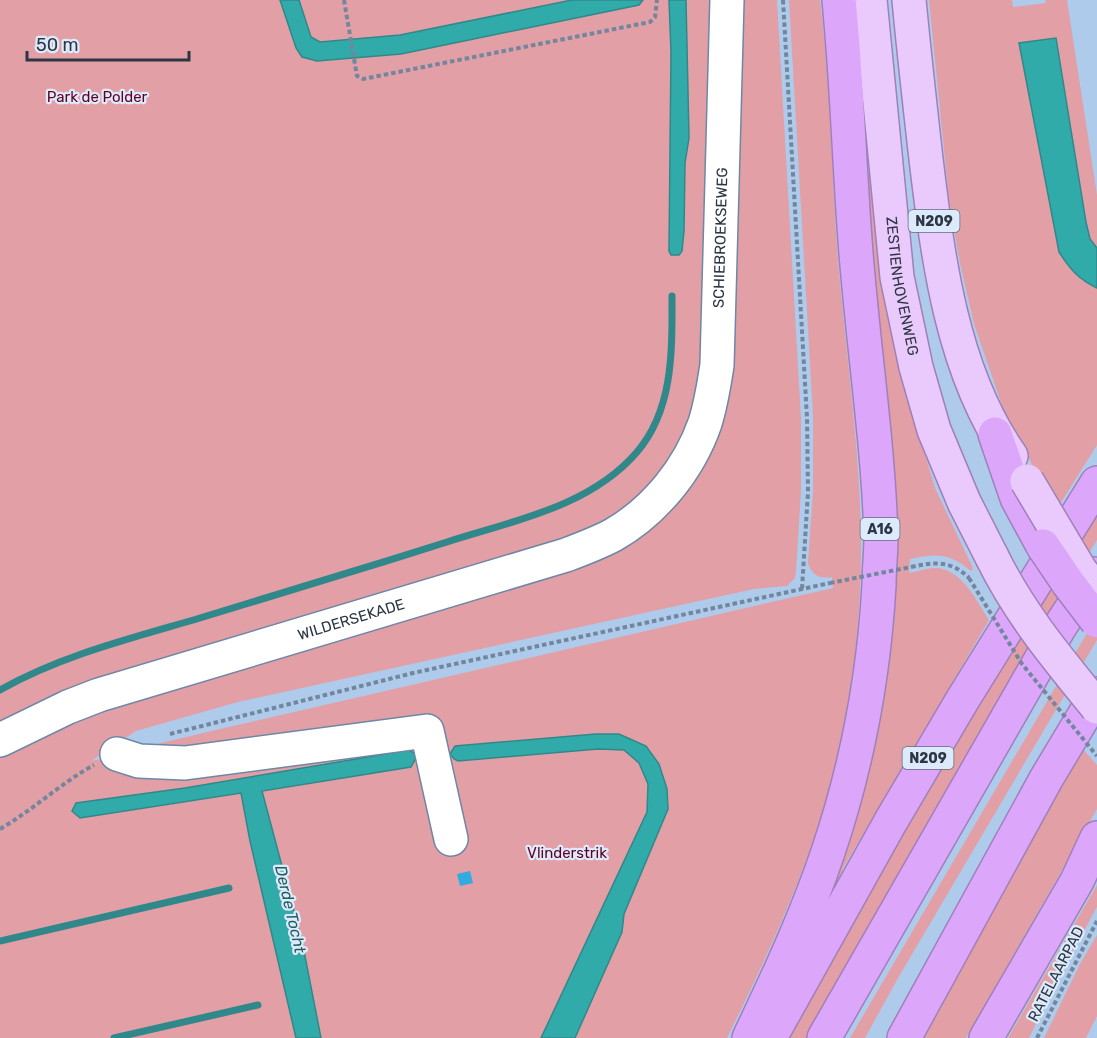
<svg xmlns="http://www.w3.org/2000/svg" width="1097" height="1038" viewBox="0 0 1097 1038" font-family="Rubik,sans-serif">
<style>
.green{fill:#e29fa5}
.water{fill:#31aba9;stroke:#30888b;stroke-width:1.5}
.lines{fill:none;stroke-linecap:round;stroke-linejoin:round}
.stream{stroke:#30888b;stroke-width:7}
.building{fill:#32abe1}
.minor-casing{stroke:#6e87a6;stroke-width:36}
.major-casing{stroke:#9e80ba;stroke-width:36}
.highway-casing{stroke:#9e80ba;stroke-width:36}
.path{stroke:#72869d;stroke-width:4;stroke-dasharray:4.5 3;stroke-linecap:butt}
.minor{stroke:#fff;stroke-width:33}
.major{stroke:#eacafc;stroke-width:33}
.highway{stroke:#dca7fa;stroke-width:33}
.major-bridge-casing{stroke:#9e80ba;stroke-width:36;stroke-linecap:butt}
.highway-bridge-casing{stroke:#9e80ba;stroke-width:36;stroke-linecap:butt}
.path-bridge{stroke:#72869d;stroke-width:4;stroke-dasharray:4.5 3;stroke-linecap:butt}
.major-bridge{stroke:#eacafc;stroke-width:33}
.highway-bridge{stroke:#dca7fa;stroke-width:33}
.labels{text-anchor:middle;stroke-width:4.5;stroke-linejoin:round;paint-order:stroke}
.shield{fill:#dceafb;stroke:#616d7b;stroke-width:1.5}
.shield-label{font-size:14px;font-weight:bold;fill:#2c3744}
.park-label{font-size:15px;fill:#63001f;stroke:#dceafb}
.street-label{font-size:15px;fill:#2c3744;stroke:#dceafb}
.water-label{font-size:16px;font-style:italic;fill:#1f5f5d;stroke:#dceafb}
</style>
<rect width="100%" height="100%" fill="#afcbec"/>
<path class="green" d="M0,0H669L671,52V255H679L682,251L685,163L689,138L686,0H717L707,368L675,463L606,527L0,728Z
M737,0H777L801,418V491L796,571L795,578L787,586L754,589L238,702L136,731L91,761L157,748V744L220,729L833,588L832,577C820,579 812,576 808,563L813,491V416L789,0H820C832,90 831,181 839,272C847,364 861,456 861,548C861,650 844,757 809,852C786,916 757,977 727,1038H0V750L59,719L557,566L690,474Z
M929,0H1012L1013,7L1046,3L1045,0H1067L1097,195V248L1090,239L1086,222L1081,280L1097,288V445L1055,512L1028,456L1006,417L974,324L960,263L949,200Z
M870,173L878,249L887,304L916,424L935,488L973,568L971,571C950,553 936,553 910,559L909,573C916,572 924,569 932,568C961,566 976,600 989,620L842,870L843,872L810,930L873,710L859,174Z
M1097,497V540L1003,693L887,893L806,1038H780Z
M1097,616V640L898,978L865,1038H850Z
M1081,747L1097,765V809L966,1038H923Z
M1097,885V907L1053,988L1029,1038H1008Z
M1097,935V1016L1086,1038H1044L1080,964Z"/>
<path class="water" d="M280,0H299L311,37L320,42L400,35L572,0H643L639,5L401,54L317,61L302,57L296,48Z
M669,0H686L689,138L685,163L684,231L682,251L679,255H671L669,251L671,52Z
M1056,38L1086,222L1090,239L1097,248V288C1078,279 1070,269 1059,252L1019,43Z
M596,734H619L646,746L659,764L667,789L668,809L624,914L622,932L575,1038H541L647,812L648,784L639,763L624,750L598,749L458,761L454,759L450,754L455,746Z
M409,750L415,754L416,758L411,767L262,791L302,941L321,1038H296L250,841L241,793L80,818L72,811L76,803L185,788Z"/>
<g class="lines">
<path class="stream" d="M0,690C62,655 132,638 200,618C283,593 365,568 447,542C512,521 590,507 637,452C674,409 672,349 672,296
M0,941L229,888
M114,1038L258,1005"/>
</g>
<path class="building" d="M470,871L473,883L460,886L457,874Z"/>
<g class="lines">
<defs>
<g id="minor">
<path id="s1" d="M0,740L68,707L99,695L566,555C582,549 598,543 613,535C655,511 689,469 705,423C711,404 714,385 717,365L727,0"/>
<path d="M117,754L139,761L185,763L427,731L451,839"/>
</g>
<g id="major">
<path id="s2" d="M870,0L897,277L916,367L934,430L964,502L992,557"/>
<path d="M909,0C914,53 920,106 926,159C938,259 952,372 1011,456"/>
</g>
<path id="highway" d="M995,434L1017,498L1043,546
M776,1027L891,821L963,699L1097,483
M749,1038C778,977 807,915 828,852C857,766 874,675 879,585C879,569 881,553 881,537C878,438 862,339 855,240C849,160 847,80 839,0
M824,1038L1059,628L1094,574
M904,1038L1046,779L1097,694
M986,1038L1077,881L1097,838"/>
</defs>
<use href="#minor" class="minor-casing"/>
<use href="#major" class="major-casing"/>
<use href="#highway" class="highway-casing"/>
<path class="path" d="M344,0L357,76L363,79L650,22L655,17L657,0
M783,0L807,418L808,492L802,589
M911,567C934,562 951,560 969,578
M170,734L413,673L830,583
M0,829C33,810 61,783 94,765
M1037,1038L1097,921"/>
<use href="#minor" class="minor"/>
<use href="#major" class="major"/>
<use href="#highway" class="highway"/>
<defs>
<path id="major-bridge" d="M1027,481L1080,570L1097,592
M992,557C1020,614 1057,658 1097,707"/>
<path id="highway-bridge" d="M1043,546L1068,583L1097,621"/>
</defs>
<use href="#major-bridge" class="major-bridge-casing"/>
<use href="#highway-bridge" class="highway-bridge-casing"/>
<path class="path-bridge" d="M969,578L1022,664L1097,756
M830,583L911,567"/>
<use href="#major-bridge" class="major-bridge"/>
<use href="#highway-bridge" class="highway-bridge"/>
</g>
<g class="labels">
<g class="shield">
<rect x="908.5" y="210" width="51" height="22" rx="4.5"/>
<rect x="860.5" y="518" width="39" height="22" rx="4.5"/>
<rect x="902.5" y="747" width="51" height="22" rx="4.5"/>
</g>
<g class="shield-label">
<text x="934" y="226">N209</text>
<text x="880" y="534">A16</text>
<text x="928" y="763">N209</text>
</g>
<g class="park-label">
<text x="97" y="102">Park de Polder</text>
<text x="567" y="858">Vlinderstrik</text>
</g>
<g class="street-label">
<text dy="5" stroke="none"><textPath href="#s1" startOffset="982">SCHIEBROEKSEWEG</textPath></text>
<text dy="5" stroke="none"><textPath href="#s2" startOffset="288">ZESTIENHOVENWEG</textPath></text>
<text dy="5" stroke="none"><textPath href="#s1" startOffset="372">WILDERSEKADE</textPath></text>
<text transform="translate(1056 974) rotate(-63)" y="5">RATELAARPAD</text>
</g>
<g class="water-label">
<text transform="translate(291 909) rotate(77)" y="6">Derde Tocht</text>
</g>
</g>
<path d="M27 51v9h162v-9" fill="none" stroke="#2c3744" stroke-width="3"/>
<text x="36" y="51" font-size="18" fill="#2c3744" stroke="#dceafb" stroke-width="4.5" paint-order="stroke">50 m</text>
</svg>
